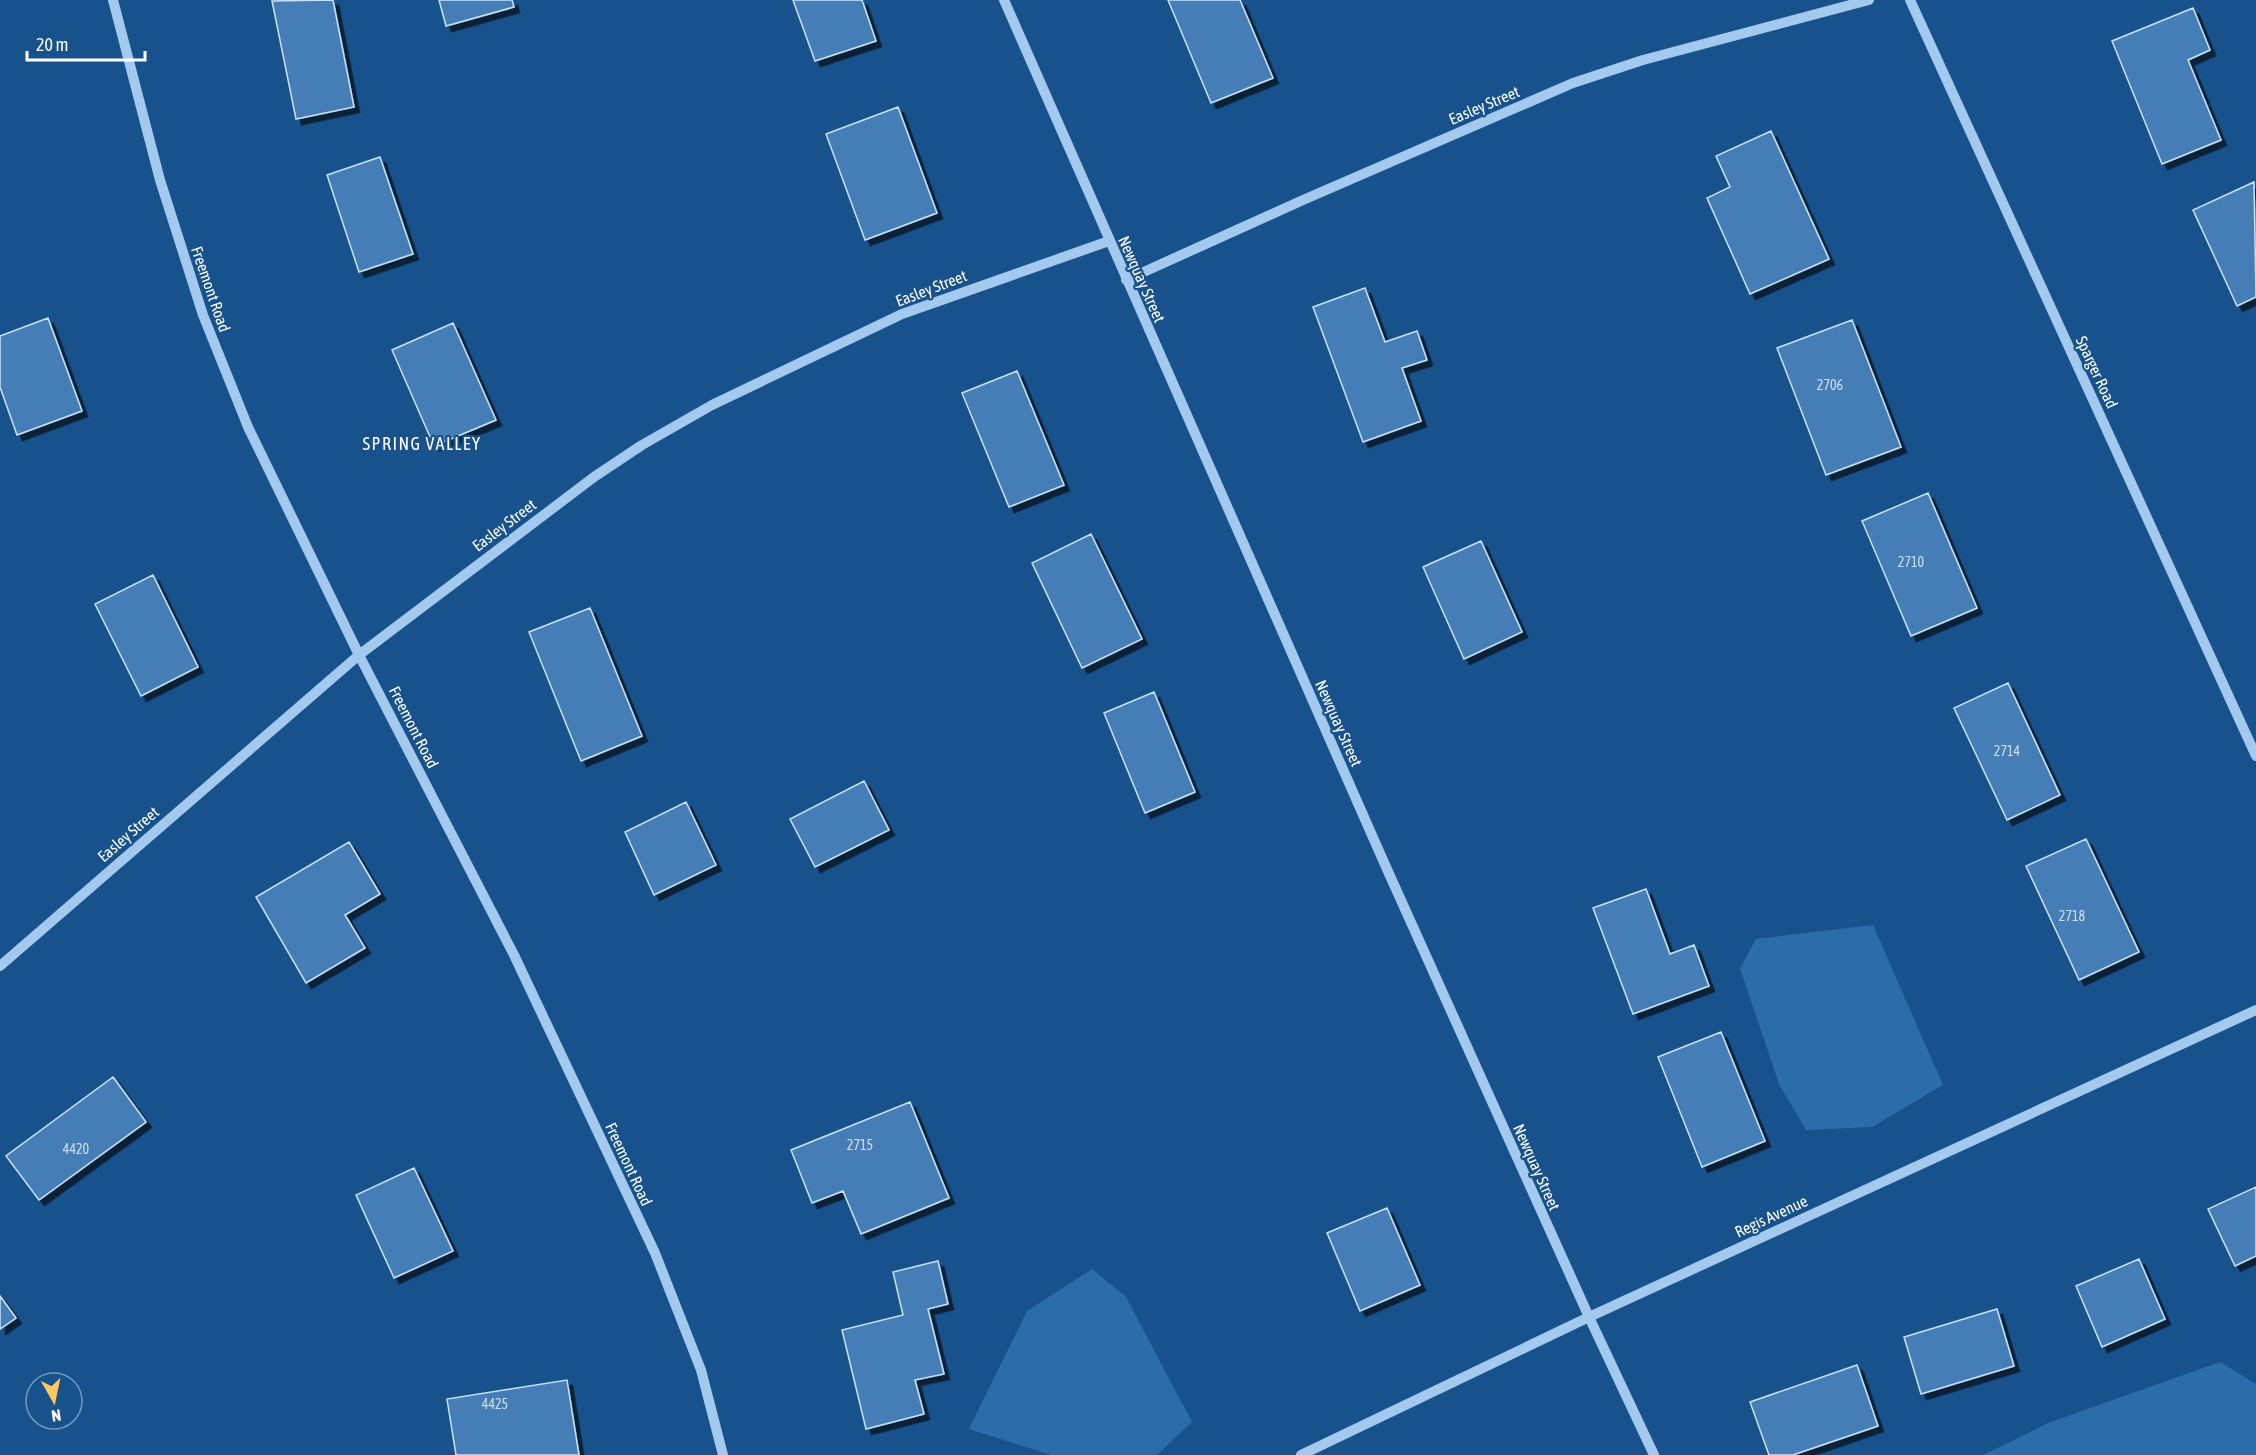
<svg xmlns="http://www.w3.org/2000/svg" width="2256" height="1455" viewBox="0 0 2256 1455" font-family="'Asap Condensed',sans-serif">
<style>
.green{fill:#2b6caa}
.building{fill:#457eb6;stroke:#c9e2fa;stroke-width:1.5;filter:url(#shadow)}
.lines{fill:none;stroke-linecap:round;stroke-linejoin:round}
.minor{stroke:#a3c9ee;stroke-width:10}
.labels{text-anchor:middle;stroke-width:4.5;stroke-linejoin:round;paint-order:stroke}
.number-label{font-size:14px;fill:#d0dfed}
.street-label{font-size:16px;fill:#fff;stroke:#18528c}
.neighbourhood-label{font-size:18px;letter-spacing:1.5px;fill:#fff;stroke:#18528c}
</style>
<defs>
<filter id="shadow"><feDropShadow dx="5.5" dy="5.5" stdDeviation="0" flood-color="#0009"/></filter>
</defs>
<rect width="100%" height="100%" fill="#18528c"/>
<path class="green" d="M1873,925L1943,1085L1872,1127L1806,1130L1779,1084L1740,968L1756,939Z
M1092,1269L1126,1297L1192,1422L1157,1455H1051L969,1429L1027,1311Z
M2220,1362L2256,1384V1455H1983L2048,1423Z"/>
<path class="building" d="M333,0L354,107L296,119L272,1Z
M439,0H512L514,7L446,26Z
M793,0H862L876,41L815,61Z
M1168,0H1240L1273,78L1211,103Z
M2193,8L2210,50L2188,60L2221,140L2162,164L2112,41Z
M898,107L937,213L865,240L826,134Z
M1771,131L1829,259L1750,294L1707,198L1730,187L1716,156Z
M380,157L413,254L359,272L327,175Z
M2254,182L2256,297L2237,306L2193,210Z
M1365,288L1385,342L1417,331L1427,360L1402,368L1421,421L1363,442L1313,307Z
M48,318L82,411L17,435L0,387V336Z
M1852,320L1901,447L1826,475L1777,348Z
M453,323L496,420L434,446L392,350Z
M1017,371L1064,485L1009,507L962,393Z
M1928,493L1977,608L1911,636L1862,521Z
M1091,534L1142,639L1082,668L1032,563Z
M1481,541L1522,632L1464,659L1423,567Z
M153,575L198,667L141,696L95,604Z
M590,608L642,736L581,761L529,632Z
M2008,683L2060,795L2007,820L1954,708Z
M1154,692L1195,792L1145,813L1104,713Z
M864,781L889,830L815,867L790,819Z
M686,802L716,865L654,895L625,832Z
M2086,839L2139,952L2079,980L2026,866Z
M349,842L380,894L345,915L365,948L306,983L256,897Z
M1646,889L1670,954L1694,945L1709,986L1633,1014L1593,908Z
M1721,1032L1765,1141L1702,1167L1658,1057Z
M113,1077L146,1122L39,1200L6,1156Z
M910,1102L949,1198L861,1234L843,1191L812,1203L791,1150Z
M414,1168L453,1251L394,1278L356,1195Z
M2256,1187V1256L2235,1266L2208,1209Z
M1387,1208L1420,1285L1360,1311L1327,1233Z
M2139,1259L2165,1319L2102,1347L2076,1286Z
M938,1261L948,1304L928,1309L944,1374L915,1380L924,1414L866,1429L842,1330L903,1315L893,1272Z
M0,1296L16,1318L0,1329Z
M1997,1309L2014,1366L1921,1394L1904,1337Z
M1857,1365L1878,1426L1793,1455H1769L1750,1402Z
M567,1380L579,1455H456L447,1399Z"/>
<g class="lines">
<path class="minor" d="M113,0L160,180L203,315L248,427L359,655L514,955L655,1253L701,1370L723,1455
M1004,0L1386,867L1589,1317L1654,1455
M1910,0L2256,756
M1126,280L1303,200L1573,83L1643,60L1869,0
M0,966L359,655L594,477L642,445L712,405L902,314L1109,241
M1301,1455L1589,1317L2256,1010"/>
</g>
<g class="labels">
<g class="number-label">
<text x="1830" y="390">2706</text>
<text x="1911" y="567">2710</text>
<text x="2007" y="756">2714</text>
<text x="2072" y="921">2718</text>
<text x="860" y="1150">2715</text>
<text x="76" y="1154">4420</text>
<text x="495" y="1409">4425</text>
</g>
<g class="street-label">
<text transform="translate(1484 105) rotate(-23)" y="6">Easley Street</text>
<text transform="translate(1142 279) rotate(66)" y="6">Newquay Street</text>
<text transform="translate(931 288) rotate(-21)" y="6">Easley Street</text>
<text transform="translate(211 289) rotate(71)" y="6">Freemont Road</text>
<text transform="translate(2097 372) rotate(65)" y="6">Sparger Road</text>
<text transform="translate(504 525) rotate(-37)" y="6">Easley Street</text>
<text transform="translate(1339 723) rotate(66)" y="6">Newquay Street</text>
<text transform="translate(414 727) rotate(63)" y="6">Freemont Road</text>
<text transform="translate(128 834) rotate(-41)" y="6">Easley Street</text>
<text transform="translate(629 1164) rotate(65)" y="6">Freemont Road</text>
<text transform="translate(1537 1167) rotate(66)" y="6">Newquay Street</text>
<text transform="translate(1771 1216) rotate(-25)" y="6">Regis Avenue</text>
</g>
<g class="neighbourhood-label">
<text x="422" y="450">SPRING VALLEY</text>
</g>
</g>
<g transform="translate(54 1401) rotate(171)"><circle r="28" fill="#18528c" stroke="#7497ba" stroke-width="1.5"/>
<path d="M0-4.5L10 22L0 15L-10 22Z" fill="#ffc860"/>
<text y="-9" font-size="16" font-weight="bold" text-anchor="middle" fill="#ffffff">N</text>
</g>
<path d="M27 51v9h118v-9" fill="none" stroke="#ffffff" stroke-width="3"/>
<text x="36" y="51" font-size="18" fill="#ffffff" stroke="#18528c" stroke-width="4.5" paint-order="stroke">20 m</text>
</svg>
